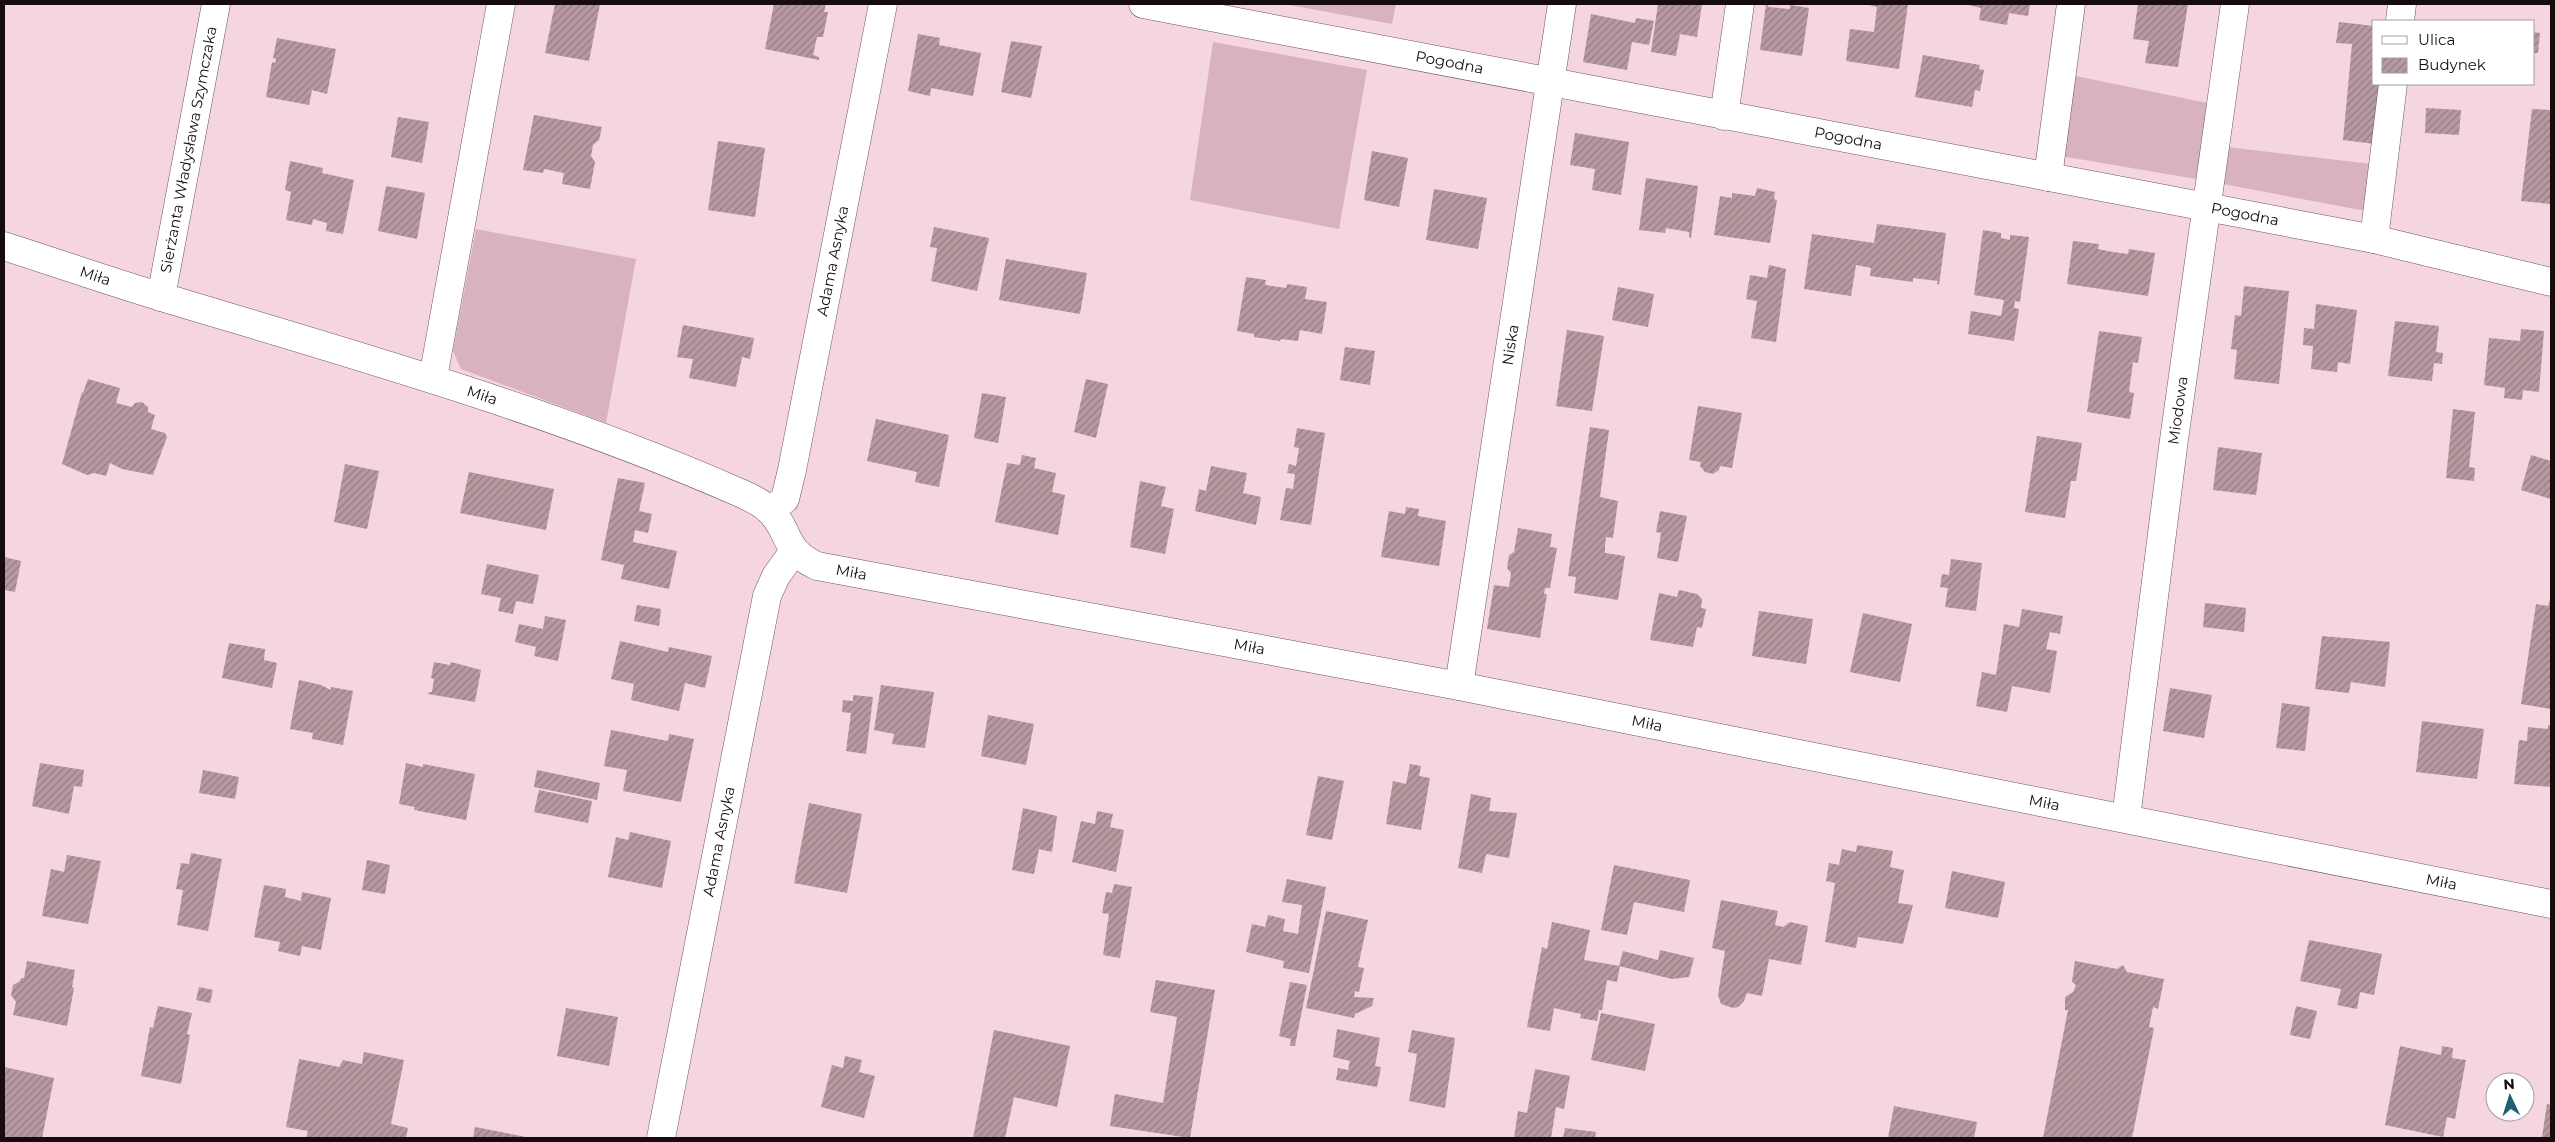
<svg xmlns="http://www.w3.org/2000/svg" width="2555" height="1142" viewBox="0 0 2555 1142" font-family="Montserrat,sans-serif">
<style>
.grass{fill:#d8b2bd}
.building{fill:url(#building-hatch)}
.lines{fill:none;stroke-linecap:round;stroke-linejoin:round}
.minor-casing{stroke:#6f545c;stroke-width:29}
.minor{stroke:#fff;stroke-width:28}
.labels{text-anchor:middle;stroke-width:4;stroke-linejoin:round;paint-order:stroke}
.street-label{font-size:15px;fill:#160c0f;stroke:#fff}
</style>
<defs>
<pattern id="building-hatch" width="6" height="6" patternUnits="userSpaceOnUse" patternTransform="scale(1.25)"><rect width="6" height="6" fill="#b79aa1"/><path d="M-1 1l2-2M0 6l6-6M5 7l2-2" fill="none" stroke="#947c82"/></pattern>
</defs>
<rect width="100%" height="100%" fill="#f5d5de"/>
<path class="grass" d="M1284,4H1396L1392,24Z
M1213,42L1367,70L1339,229L1190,200Z
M2071,75L2212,104L2202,180L2061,156Z
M2227,147L2372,164L2366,211L2223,184Z
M476,229L636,259L606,423L461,369L453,351Z"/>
<path class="building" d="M555,4H600L589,61L545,53Z
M774,4H826L824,12H828L823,37H817L813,55L819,57V60L765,49Z
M1658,4H1702L1697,37L1680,34L1676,56L1651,52Z
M1766,4H1769L1768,7L1790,9V5L1809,8L1802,56L1760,50Z
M1865,4H1908L1899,69L1846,61L1850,29L1874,32L1877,7Z
M1965,4H2030L2028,16L2009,13L2007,25L1979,20L1981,8Z
M2138,4H2188L2178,67L2145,63L2149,41L2133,39Z
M1591,14L1635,23L1636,18L1654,21L1649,45L1632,42L1627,70L1583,62Z
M2339,22L2374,26V84H2381L2375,144L2343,140L2352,44L2336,43Z
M2534,32L2540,33L2538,53H2534Z
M918,34L940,38L939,45L981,53L973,96L931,88L930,96L908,91Z
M277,38L336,49L327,94L312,90L309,105L266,97L272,62L275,63L276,59L273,58Z
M1011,41L1042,46L1031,98L1001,92Z
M1923,55L1980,65L1979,69L1984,70L1980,91L1975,90L1972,107L1915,97Z
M2426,108L2461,110L2459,135L2425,133Z
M2532,109L2551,110V204L2521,201Z
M534,115L602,127L599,140L593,145L591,156L595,162L590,189L562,184L564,173L544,169L543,173L523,170Z
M398,117L429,122L422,163L391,157Z
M1575,133L1629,142L1621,195L1592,190L1595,169L1570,165Z
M718,141L765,148L755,217L708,210Z
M1372,151L1408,158L1399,207L1364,200Z
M290,161L323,168L322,173L354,180L343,234L326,231L327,223L313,219L312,225L286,220L291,192L285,190Z
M1646,178L1698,186L1691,238L1689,237V232L1666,228L1665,233L1639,230Z
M386,186L425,193L417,239L378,231Z
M1757,188L1775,192L1774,199L1777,200L1770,243L1714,235L1720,196L1732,198V193L1755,196Z
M1434,189L1487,198L1478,249L1426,240Z
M1877,224L1946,233L1939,285L1937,284L1938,281L1913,278V282L1870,276L1871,268L1856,265L1851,296L1804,289L1812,234L1874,243Z
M934,227L989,238L977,291L931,281L937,248L930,247Z
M1983,230L2001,233V238L2010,240V235L2029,237L2020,302L2015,301L2014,308L2019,309L2014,341L1968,334L1971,311L2001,316L2004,300L1974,295Z
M2073,241L2099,244L2098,249L2113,252L2128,254L2129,249L2155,253L2148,296L2067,284Z
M1006,259L1087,273L1080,314L999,300Z
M1769,265L1786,269L1776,342L1751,338L1757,301L1746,299L1750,275L1767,278Z
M1246,277L1266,280L1265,285L1286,288L1287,284L1307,287L1305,299L1327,302L1322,334L1300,330L1298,341L1281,339L1280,341L1254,337V334L1237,331Z
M2244,286L2289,291L2279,384L2234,379L2237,350L2231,349L2235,315L2241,316Z
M1618,287L1654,294L1648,327L1612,320Z
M2316,304L2357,310L2350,364L2338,362L2337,372L2311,369L2313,346L2303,345L2304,328L2314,329Z
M2395,321L2439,326L2436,352L2443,353L2442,364L2434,363L2432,381L2388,376Z
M683,325L754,338L750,359L742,357L736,387L689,378L693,359L677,357Z
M2521,329L2544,331L2539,392L2523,390L2522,400L2504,398L2505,388L2484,385L2489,338L2520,341Z
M1567,330L1604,336L1592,411L1556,406Z
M2099,331L2142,337L2138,363L2133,362L2129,392L2134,393L2130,419L2087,412Z
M1345,347L1375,351L1370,385L1340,380Z
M88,379L120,388L116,403L132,407L135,403L142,402L148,407V412L155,415L151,429L165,433L167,437L153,475L122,469L110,463L106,476L94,473L87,475L62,464L82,392L83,393Z
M1086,379L1108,384L1096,438L1074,432Z
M982,393L1006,397L998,443L974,438Z
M1698,406L1742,413L1732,468L1720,466L1719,470L1713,474L1705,472L1700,466L1701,462L1689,460Z
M2453,409L2475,412L2469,467L2475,468L2474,481L2446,478Z
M876,419L949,435L939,487L915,482L917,472L867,461Z
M1590,427L1609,430L1600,497L1618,501L1613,538L1606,537L1605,546V553L1625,556L1618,600L1574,593L1576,577L1568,576Z
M1297,428L1325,433L1311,525L1280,520L1286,488L1293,489L1295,474L1287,473L1289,464L1296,466L1299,448L1294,447Z
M2037,436L2082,443L2076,481H2071L2065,518L2025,512Z
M2218,447L2262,453L2256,495L2213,490Z
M1022,455L1036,458L1034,468L1056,473L1052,492L1065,495L1058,535L995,522L1007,463L1020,465Z
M2531,455L2551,461V499L2521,490Z
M345,464L379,471L367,529L334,522Z
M1211,466L1247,473L1243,493L1261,497L1256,525L1195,511L1199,489L1206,491Z
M469,472L554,489L546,530L460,513Z
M618,478L645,483L639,511L652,514L648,533L635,530L633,542L677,551L669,589L621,579L624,565L601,560Z
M1140,481L1166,487L1161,506L1174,509L1165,554L1130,547Z
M1406,507L1419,509L1418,516L1446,521L1439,566L1381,557L1389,511L1405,514Z
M1660,511L1687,516L1678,562L1657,558L1661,533L1656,532Z
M1518,528L1552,534L1550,547L1557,548L1550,588H1545L1544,594H1547L1540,638L1487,629L1494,585L1509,587L1511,573L1507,568L1509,555L1514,552Z
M4,557L21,561L15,592L4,590Z
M1951,559L1982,563L1976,611L1945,607L1948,588L1940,587L1942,574L1949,575Z
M487,564L539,575L533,604L516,601L513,614L498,611L501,598L481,594Z
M1679,590L1697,594L1702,599L1701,608L1706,609L1702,628L1697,627L1693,647L1650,640L1659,593L1677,597Z
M2551,597V709L2521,704L2536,604L2548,606Z
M2205,603L2246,608L2244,632L2203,627Z
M637,605L661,609L659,626L634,621Z
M2022,609L2063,616L2060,634L2050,632L2046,649L2057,651L2050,693L2012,686L2007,712L1976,706L1982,672L1996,675L2004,624L2019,627Z
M1759,611L1813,619L1806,664L1752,656Z
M1863,613L1912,624L1900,682L1850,672Z
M545,616L566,620L558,661L534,656L536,647L515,642L519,624L543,629Z
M2322,636L2390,642L2385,687L2351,682L2349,693L2315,689Z
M620,641L668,652L669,647L712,656L705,688L685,683L679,711L631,700L634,684L611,679Z
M229,643L265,649L264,660L277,663L272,688L222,678Z
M434,662L450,665L451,662L481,670L475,702L428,694L429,692H432L434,679L431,678Z
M299,680L321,685L331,690V687L353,691L343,745L312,739L313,733L290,729Z
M881,685L934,692L925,748L892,744L894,734L874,730Z
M2170,688L2212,695L2204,738L2163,731Z
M853,695L873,697L866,754L846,751L851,713L842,712L843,700L853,701Z
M2282,703L2310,707L2305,751L2276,748Z
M988,715L1034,724L1026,765L981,756Z
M2422,721L2484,729L2477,779L2416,772Z
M2548,725H2551V787L2514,784L2519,740L2527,741L2528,727L2548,729Z
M611,730L668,741L669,734L694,739L681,802L623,791L627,770L604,766Z
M40,763L84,770L82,787L74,786L69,814L32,806Z
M406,763L423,767V764L475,774L466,820L414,810L415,807L399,804Z
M1410,764L1421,766L1419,776L1430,778L1421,830L1386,824L1393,781L1406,784Z
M203,770L239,777L235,799L199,793Z
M537,770L600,783L597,800L534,787Z
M1318,776L1344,781L1332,840L1306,835Z
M539,790L592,801L588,823L534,812Z
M1471,794L1491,798L1489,811L1517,813L1509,858L1486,854L1482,873L1458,868Z
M809,803L862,814L847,893L794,883Z
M1023,808L1057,816L1052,852L1039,849L1034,874L1012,870Z
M1097,811L1113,814L1110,827L1124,830L1116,872L1072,862L1081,821L1095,824Z
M630,832L671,841L662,888L608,877L616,837L628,840Z
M1857,845L1893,851L1890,867L1904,870L1898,903L1913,905L1903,944L1858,937L1856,948L1825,942L1835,883L1826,881L1829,863L1839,865L1842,849L1856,852Z
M191,853L222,859L208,931L177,925L183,890L176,889L181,863L189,864Z
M67,855L101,861L88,924L42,916L51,869L64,872Z
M367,860L390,865L385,894L362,890Z
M1614,865L1690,880L1684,912L1634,902L1627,935L1601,930Z
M1952,871L2005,882L1998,918L1945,908Z
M1287,879L1326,887L1309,973L1283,968L1284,961L1246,952L1252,924L1265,927L1268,915L1285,919L1283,931L1298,934L1302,905L1282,902Z
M1114,884L1132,887L1120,958L1103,955L1109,914L1102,913L1106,892L1112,893Z
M264,885L286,889L285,897L301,901L302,892L331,898L321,950L302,946L300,956L278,951L280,942L254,937Z
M1721,900L1778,911L1775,925L1783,927L1790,922L1808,926L1801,965L1769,959L1762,996L1747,993L1744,1001L1738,1007L1733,1008L1721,1004L1718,995L1725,951L1712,948Z
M1326,911L1368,920L1358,967L1364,968L1359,992L1355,991L1354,997L1374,998L1372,1006L1355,1014L1354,1018L1306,1008Z
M1552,922L1590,930L1584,960L1620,966L1617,982L1607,980L1602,1010H1599L1597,1021L1580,1018L1581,1014L1554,1008L1550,1031L1527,1027L1542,947L1547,949Z
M2309,940L2382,954L2374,995L2360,992L2357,1009L2337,1005L2341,989L2300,981Z
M1660,950L1694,958L1689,977L1672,979L1619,966L1623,951L1658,960Z
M27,961L75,970L72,987L74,988L67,1026L13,1015L16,1002L11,995L13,985L20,981L21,978H24Z
M2075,961L2117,969L2123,965L2127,972L2164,979L2158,1009L2153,1007L2149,1027L2154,1028L2132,1138H2043L2068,1010H2065V997L2073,992L2076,985L2072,982Z
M1156,980L1215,990L1190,1138L1110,1126L1115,1094L1163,1103L1177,1017L1150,1012Z
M1290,982L1307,985L1295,1046H1290L1291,1039L1279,1036Z
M199,987L213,990L210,1003L196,1000Z
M158,1006L192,1013L187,1034L190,1035L181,1084L141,1076L150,1027L153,1028Z
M2296,1006L2317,1011L2310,1039L2290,1035Z
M566,1008L618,1017L609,1066L557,1056Z
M1601,1013L1655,1024L1645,1071L1591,1060Z
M1337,1029L1380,1038L1375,1066L1381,1067L1377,1087L1336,1080L1338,1068L1348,1070L1350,1061L1333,1057Z
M994,1030L1070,1046L1057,1107L1014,1097L1005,1138H973Z
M1412,1030L1455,1038L1445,1108L1409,1101L1417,1054L1408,1052Z
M2400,1046L2441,1055L2442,1046L2453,1048L2452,1058L2466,1060L2455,1119L2447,1117L2443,1137L2385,1125Z
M364,1052L404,1060L391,1124L408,1128L406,1138H306L308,1131L286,1127L299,1059L339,1067L343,1060L362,1064Z
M845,1056L862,1060L859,1072L875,1076L864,1118L821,1107L832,1065L843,1068Z
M4,1067L54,1078L42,1138H4Z
M1535,1069L1570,1076L1564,1109L1556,1107L1551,1138H1514L1518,1111L1527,1113Z
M2547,1104L2551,1105V1138L2542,1137Z
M1894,1106L1977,1122L1974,1138H1888Z
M475,1127L526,1137L473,1138Z
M1565,1128L1596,1132L1595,1138H1563Z"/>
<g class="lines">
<defs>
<g id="minor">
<path id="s1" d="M1143,4L2374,239L2551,282"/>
<path d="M2400,21L2402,4"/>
<path d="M1724,116L1740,4"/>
<path d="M2048,177L2071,4"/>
<path d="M2374,239L2393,84"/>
<path id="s2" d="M4,246C57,263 111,282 165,298C358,356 553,411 738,492C749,497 761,502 769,510C792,532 781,549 817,566L1459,686L2551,904"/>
<path id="s3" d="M161,297L216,4"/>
<path d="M433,378L501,4"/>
<path id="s4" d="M770,511L785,499L792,470L883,4"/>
<path id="s5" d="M1459,686L1562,4"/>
<path id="s6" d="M2126,818L2173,447L2235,4"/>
<path id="s7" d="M661,1138L767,596L776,576L794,551"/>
</g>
</defs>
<use href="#minor" class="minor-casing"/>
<use href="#minor" class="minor"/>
</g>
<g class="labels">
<g class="street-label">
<text dy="5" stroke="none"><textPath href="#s1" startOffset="312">Pogodna</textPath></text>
<text dy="5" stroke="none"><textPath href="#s1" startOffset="718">Pogodna</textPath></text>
<text dy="5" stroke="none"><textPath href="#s3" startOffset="150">Sierżanta Władysława Szymczaka</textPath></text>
<text dy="5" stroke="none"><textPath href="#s1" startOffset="1122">Pogodna</textPath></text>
<text dy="5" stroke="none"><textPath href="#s4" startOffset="262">Adama Asnyka</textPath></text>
<text dy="5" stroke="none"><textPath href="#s2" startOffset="96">Miła</textPath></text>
<text dy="5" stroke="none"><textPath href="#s5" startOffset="345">Niska</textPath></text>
<text dy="5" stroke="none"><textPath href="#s2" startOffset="501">Miła</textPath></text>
<text dy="5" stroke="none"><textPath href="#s6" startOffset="411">Miodowa</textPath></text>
<text dy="5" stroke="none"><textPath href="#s2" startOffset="921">Miła</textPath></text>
<text dy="5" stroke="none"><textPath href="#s2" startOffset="1326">Miła</textPath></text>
<text dy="5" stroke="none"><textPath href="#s2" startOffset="1731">Miła</textPath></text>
<text dy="5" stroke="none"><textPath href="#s2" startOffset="2136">Miła</textPath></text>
<text dy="5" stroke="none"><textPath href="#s7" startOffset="302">Adama Asnyka</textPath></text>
<text dy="5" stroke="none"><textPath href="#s2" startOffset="2541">Miła</textPath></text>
</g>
</g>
<rect width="2555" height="1142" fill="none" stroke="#160c0f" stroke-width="10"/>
<rect x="2372" y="20" width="162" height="65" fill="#ffffff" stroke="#a29e9f"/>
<rect x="2382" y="36" width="25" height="8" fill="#ffffff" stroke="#a29e9f"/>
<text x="2418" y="45" font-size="15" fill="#160c0f">Ulica</text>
<rect x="2382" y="58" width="25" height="15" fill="url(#building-hatch)" stroke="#a29e9f"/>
<text x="2418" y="70" font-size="15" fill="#160c0f">Budynek</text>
<g transform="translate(2510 1097) rotate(356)"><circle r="24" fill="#ffffff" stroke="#a29e9f"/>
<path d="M0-4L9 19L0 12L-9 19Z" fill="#1c6273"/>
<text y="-8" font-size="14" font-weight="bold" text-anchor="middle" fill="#160c0f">N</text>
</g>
</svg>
